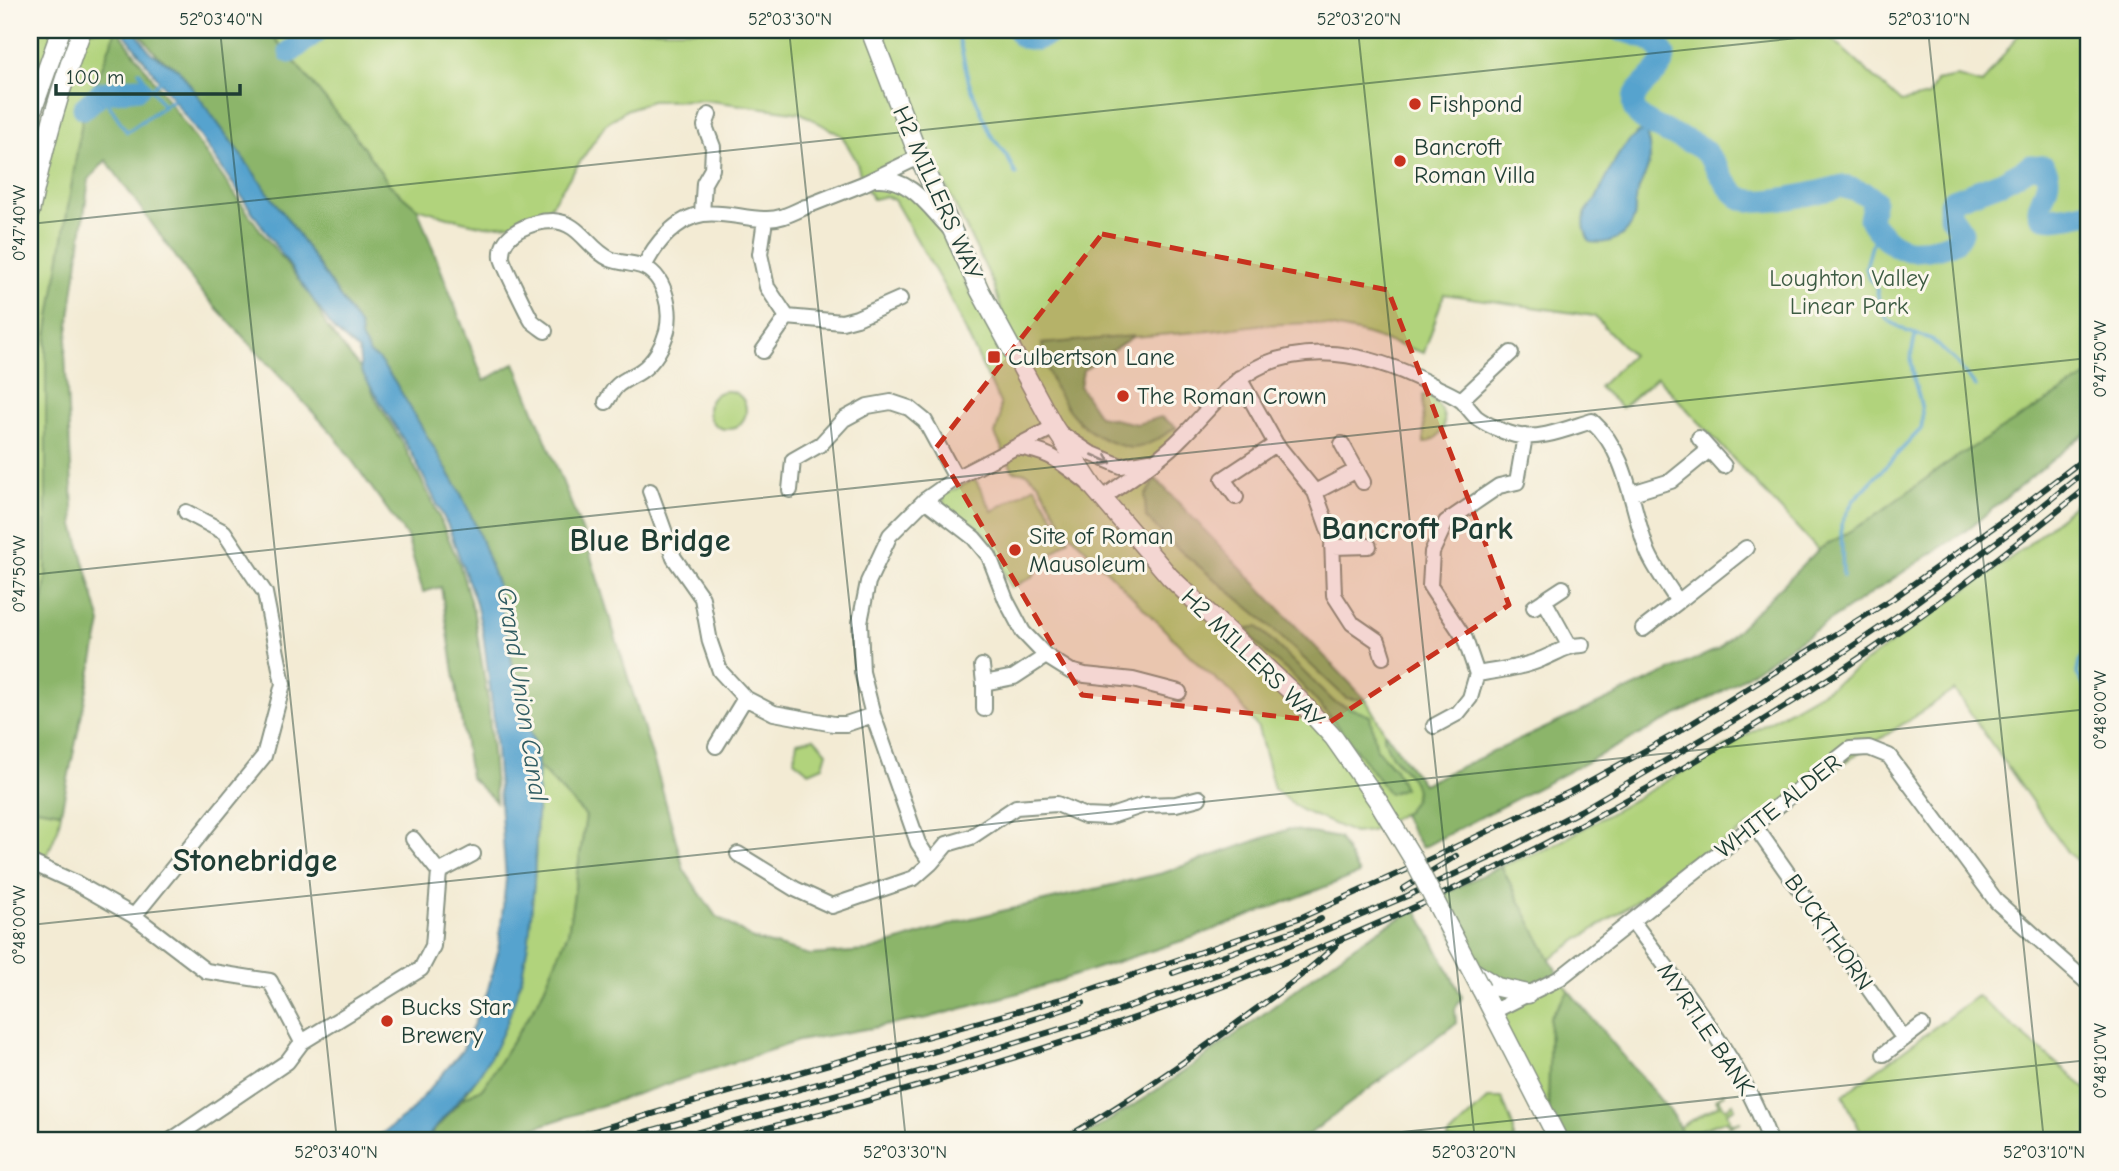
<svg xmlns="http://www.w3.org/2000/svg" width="2119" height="1171" viewBox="0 0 2119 1171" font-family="'Comic Neue',sans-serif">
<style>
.green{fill:#b1d37b;stroke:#688858;stroke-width:2;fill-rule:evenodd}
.forest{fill:#8cb56b;stroke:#567950;stroke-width:2}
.water{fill:#56a3ce;stroke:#3a7081;stroke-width:2}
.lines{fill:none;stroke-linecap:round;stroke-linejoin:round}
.stream{stroke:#56a3ce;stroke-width:3.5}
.river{stroke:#56a3ce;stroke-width:23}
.minor-casing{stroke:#899484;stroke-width:18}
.tertiary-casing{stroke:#899484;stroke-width:21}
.minor{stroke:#fff;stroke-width:14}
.tertiary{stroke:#fff;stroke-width:18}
.rail-casing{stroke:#1f3d34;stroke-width:6}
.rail{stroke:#fbf7ec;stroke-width:3.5;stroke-dasharray:10;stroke-linecap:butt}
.tertiary-bridge-casing{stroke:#899484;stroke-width:21;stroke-linecap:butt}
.tertiary-bridge{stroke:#fff;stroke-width:18}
.oneway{stroke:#8f9e9a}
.marked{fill:#c8321e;fill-opacity:0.2;stroke:#c8321e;stroke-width:5;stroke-dasharray:14 9;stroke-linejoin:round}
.ticks{fill:none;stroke:#1f3d34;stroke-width:2;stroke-opacity:0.45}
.poi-dot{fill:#c8321e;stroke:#fbf7ec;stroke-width:2.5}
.labels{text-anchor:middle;stroke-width:6;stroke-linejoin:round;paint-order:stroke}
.poi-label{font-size:24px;fill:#1f3d34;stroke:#fbf7ec;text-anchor:start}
.street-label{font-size:24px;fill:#1f3d34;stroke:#fbf7ec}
.park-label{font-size:24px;fill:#3c5b42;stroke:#fbf7ec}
.water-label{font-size:26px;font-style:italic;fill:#305c62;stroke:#fbf7ec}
.district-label{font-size:32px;font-weight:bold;fill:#1f3d34;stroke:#fbf7ec}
.neatline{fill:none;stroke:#1f3d34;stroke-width:2.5}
.ticks-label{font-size:18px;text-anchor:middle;fill:#1f3d34}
</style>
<rect width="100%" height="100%" fill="#fbf7ec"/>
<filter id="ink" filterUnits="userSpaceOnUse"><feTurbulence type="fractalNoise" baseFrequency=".0143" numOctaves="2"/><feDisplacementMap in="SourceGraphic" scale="14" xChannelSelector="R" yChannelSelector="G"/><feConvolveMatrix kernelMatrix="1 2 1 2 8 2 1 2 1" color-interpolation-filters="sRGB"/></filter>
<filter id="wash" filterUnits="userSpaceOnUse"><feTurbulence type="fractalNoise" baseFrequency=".00686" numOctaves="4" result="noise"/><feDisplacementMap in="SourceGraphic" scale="28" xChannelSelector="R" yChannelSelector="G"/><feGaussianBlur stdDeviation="1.57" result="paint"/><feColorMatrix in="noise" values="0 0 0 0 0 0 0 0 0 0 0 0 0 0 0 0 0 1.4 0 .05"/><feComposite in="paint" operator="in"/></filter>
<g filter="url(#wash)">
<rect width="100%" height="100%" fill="#f3ebd4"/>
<path class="green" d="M36,30H61L30,117V49Z
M82,30H116L82,121L46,343V578L34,673L30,686V212Z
M268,30H1835L1831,38L1901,102L1929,96L1936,81L1957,77L1982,84L2022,30H2089V375L1946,464L1872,518L1818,550L1657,377L1622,408L1599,387L1632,355L1594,316L1444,294L1424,353L1358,332L1312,323L1258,325L1210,331L1042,344L1079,423L1154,440L1176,427L1181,439L1154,460L1121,466L1056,430L1017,446L1040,450L1102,499L1145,467L1156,479L1145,496L1170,542L1259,616L1346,698L1366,700L1384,731V738L1397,763L1413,779L1416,790L1414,802L1405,812L1371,831L1354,833L1301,810L1274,789L1258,728L1230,691L1199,665L1063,526L1039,483L1027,473L1013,471L995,434L1000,418V403L945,288L894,200L886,196L873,199L863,184L856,160L842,136L801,113L703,100L651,101L626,110L605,125L545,214L512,224L485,226L462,221L417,208L390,185L350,129ZM876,43L994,285L1011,344L971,294L938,226L910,187L874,178L919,157ZM1258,627L1334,702L1369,716L1377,750L1395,769L1344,731L1297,679Z
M708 410a19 19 0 1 1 38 0a19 19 0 1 1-38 0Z
M1423,395L1430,396C1434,401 1441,407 1443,414C1448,428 1437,441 1424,443Z
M975,479L992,511L1035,486L1060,528L1069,539L1047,558L1032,577L1011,588L993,548L982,531L944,505L943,495Z
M2089,492V870L2068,853L1954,690L1549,959L1501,866L1551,847L1832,686L2023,549Z
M814,738L827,752L823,766L809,772L794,760L797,742Z
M538,766L586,816L568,933L540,998L483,1088L462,1099C538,997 535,887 538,766Z
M30,807L61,812L58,829L36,882L30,880Z
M1560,978L1569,991L1550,1017L1548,1119L1492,1012Z
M1977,996L2089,1091V1141H1865L1843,1095Z
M1725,1093L1718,1099L1726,1109L1733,1103L1735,1108L1727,1112L1731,1123L1741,1122L1730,1126L1727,1120L1692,1133L1694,1141H1685L1679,1127L1719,1105L1716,1099Z
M1489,1098H1502L1514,1129V1141H1449L1448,1137Z"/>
<path class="forest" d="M116,30H118L263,234L312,297L327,327L366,376L376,400L403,444L434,505L459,563L474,614L488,701L496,802L470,777L441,587L423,592L407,537L333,434L199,289L106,160L89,179L65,353L74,525L101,623L61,812L30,807V686L34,673L46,578V343L82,121Z
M137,30H268L350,129L390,185L417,208L484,381L515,363L585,538L659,778L684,870L715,915L753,939L810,955L867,951L972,918L1163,873L1289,829L1339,838L1359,874L1194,937L1033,989L928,1018L798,1041L494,1141H425L462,1099L483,1088L540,998L568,933L586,816L538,766L537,749L521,710L497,583L477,529L460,492L395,382L378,359L370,354L361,338L360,326L291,224L179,70L157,55Z
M1134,336L1083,370L1080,387L1099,416L1137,424L1161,417L1176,427C1164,435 1147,448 1132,448C1127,448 1120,445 1116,444C1074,431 1047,386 1042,344Z
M2089,375V430L1964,532L1723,691L1422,848L1402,815C1442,779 1382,768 1384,731L1423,784L1718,649L1818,550L1872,518L1946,464Z
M1156,479L1366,700L1346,698L1259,616L1170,542L1146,517L1145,496Z
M1258,627L1334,702L1370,716L1377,750L1395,769L1404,788L1389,794C1361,755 1333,718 1300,683C1284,665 1257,651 1247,628Z
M1501,866L1560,978L1492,1012L1434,898Z
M1417,910L1462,997L1455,1009L1456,1023L1300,1141H1074C1142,1103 1207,1056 1270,1009C1318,973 1362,935 1417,910Z
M1569,991L1674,1116L1685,1141H1559L1548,1119L1550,1017Z"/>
<path class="water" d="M122,30H134L151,53L179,70L291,224L360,327L361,338L370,354L378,359L395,382L460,492L477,529L497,583L521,710L537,749L538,793L534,883L529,939L521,980L507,1023L496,1047L478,1077L424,1141H372L409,1113L462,1051L487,993L498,952L506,879L493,712L483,633L475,600L448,526L411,452L361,371L359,351L334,330L197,132Z
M1640,132L1646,133C1656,164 1645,171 1636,196C1634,203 1636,211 1634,218C1628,238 1608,245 1590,242C1585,233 1583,226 1585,215C1587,208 1594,203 1597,197C1609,174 1618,146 1640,132Z"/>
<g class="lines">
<path class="stream" d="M957,30L969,83L991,135L1007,156L1016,175
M139,71L164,107
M151,89L162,79
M101,93L127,132L175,98
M1876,231L1866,267L1869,279L1876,286L1881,311L1888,320L1906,331L1931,339L1955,361L1976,387
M2082,550L2089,567
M1843,576L1841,525L1853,501L1921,429C1926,407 1914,388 1912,368C1910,356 1913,345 1916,334
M2089,645L2079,662L2077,674L2088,692L2089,703"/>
<path class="river" d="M1018,30L1023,37L1037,39L1058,30
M1620,30C1637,34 1656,38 1664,55C1664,76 1628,87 1634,108C1640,127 1685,136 1702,149C1718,162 1727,196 1747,200C1768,205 1820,192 1842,186L1866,194L1874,200L1870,219C1875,230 1894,248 1907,250C1922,251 1958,248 1962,232L1950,215V203L1953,200L2002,182L2031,166L2044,167C2064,191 1997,233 2089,212
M290,52L318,30
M84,108L101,93L138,88"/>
</g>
</g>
<g filter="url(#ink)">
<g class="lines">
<defs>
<path id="minor" d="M876,179C910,177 928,206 949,228
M812,204L863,184L919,157
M702,214L704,183L712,169L713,147L705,126L709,115
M765,220L760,254L767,287L787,317L842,322L857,318L900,299
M644,267C655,244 676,218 703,214C724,211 744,219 764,219C779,220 792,213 805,207
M545,331C541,328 535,324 532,321C528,315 503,264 502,258C499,232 534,221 553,221C580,222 588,249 610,259C620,263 631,263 641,266C665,274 672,309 667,331C663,346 654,362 641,371C634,376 625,379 618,385C613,389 609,397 606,402
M763,351L787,317
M1239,378L1276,444L1315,492L1332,539L1334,595L1352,623L1378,641L1383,657
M1461,400L1511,353
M1060,433L1090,453L1121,466L1150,461
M1699,438L1724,466
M1342,444L1363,482
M1016,447C1052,452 1059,461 1087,482
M790,490L793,460L821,444L844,419L868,406L891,402L909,408L925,421L956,478
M650,491L674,558L702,598L710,642L720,671L745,698L774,713L834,724H846L873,715
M1315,492L1357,470
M1632,493L1671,481L1709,450
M1236,497L1223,479L1276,444
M1102,499C1128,479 1159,461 1182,437C1209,410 1229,380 1265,364C1321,341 1383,359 1434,386C1443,391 1454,395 1462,401C1467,406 1471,412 1476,417C1485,424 1503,432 1515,435C1539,441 1569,428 1592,421C1628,453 1631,507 1647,550C1654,568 1668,585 1678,602L1746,548
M925,500L974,538L989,556L1006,600L1023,632L1046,656L1070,671L1085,675L1133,680L1179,692
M1332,547L1369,546
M1544,600L1569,645
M1534,607L1563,588
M1643,629L1678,602
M982,666L984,683V709
M1477,674C1499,670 1522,668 1542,659C1557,653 1567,645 1583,645
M984,683L1014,677L1046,656
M1434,726L1458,713L1470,698L1477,674L1465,639L1430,586L1432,552L1446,522L1499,486L1517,482L1525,436
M716,746L745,698
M1754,825L1904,1039
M738,854L795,889L832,906L914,878L931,863L918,843L873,715L862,672L860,622L868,582L890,535L925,500L956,478L1054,427
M30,862L76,883L134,916L206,971L270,981L302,1042L287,1062L170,1141
M931,863L947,844L971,837L1016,807L1057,804L1085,816L1108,817L1144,805L1176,804L1199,798
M439,872L473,854
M134,916L264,756L283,684L265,593L224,532L186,512
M1633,922C1684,992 1741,1059 1770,1141
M1492,1012L1560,978L1850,749L1869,748L1889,756L1997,902L2089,984
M302,1042L421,969L433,946L439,872L413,839
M1884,1054L1922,1025"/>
<path id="tertiary" d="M870,30L919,157L980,291L1054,427L1093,487L1170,577L1293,693L1334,738L1378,801
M30,117L61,30
M30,212C43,149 59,90 82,30
M1474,972L1497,987L1528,994
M1481,989L1559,1141"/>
</defs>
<use href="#minor" class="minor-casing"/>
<use href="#tertiary" class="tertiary-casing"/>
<use href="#minor" class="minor"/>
<use href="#tertiary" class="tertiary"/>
<defs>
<path id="rail" d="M1403,889L1456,856
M1173,973L1302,928L1321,919
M561,1141L672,1108L1072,996L1302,917L1426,861L1570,792L1670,737L1892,599L2012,514L2089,455
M614,1141L939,1050L1083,1003
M666,1141L926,1070L1109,1014L1240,966L1407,896L1494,856L1580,811L1750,711L1841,654L1900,614L2018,526L2084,472
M717,1141C986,1072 1253,990 1501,866C1641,796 1778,716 1906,626C1969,582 2029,534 2089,486
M1060,1141C1127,1103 1190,1059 1252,1012C1281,991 1310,970 1336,945"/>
</defs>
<use href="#rail" class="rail-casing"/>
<use href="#rail" class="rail"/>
<defs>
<path id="tertiary-bridge" d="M1378,801L1412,857L1481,989"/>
</defs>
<use href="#tertiary-bridge" class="tertiary-bridge-casing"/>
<use href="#tertiary-bridge" class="tertiary-bridge"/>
</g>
<defs><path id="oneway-shaft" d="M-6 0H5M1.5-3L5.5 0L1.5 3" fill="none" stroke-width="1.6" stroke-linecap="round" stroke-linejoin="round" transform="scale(1.75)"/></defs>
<use class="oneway" href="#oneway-shaft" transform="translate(1102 459) rotate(24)"/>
</g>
<path class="marked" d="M1102,234L1388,290L1509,605L1330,722L1082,695L936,448Z"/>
<path class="ticks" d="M220,30L337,1141M789,30L906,1141M1358,30L1475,1141M1928,30L2044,1141M30,224L1874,30M30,575L2089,358M30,925L2089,709M1316,1141L2089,1060"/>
<g class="poi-dot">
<circle cx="1415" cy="104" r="7"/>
<circle cx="1400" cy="161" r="7"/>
<rect x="987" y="350" width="14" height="14" rx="3.5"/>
<circle cx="1123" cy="396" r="7"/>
<circle cx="1015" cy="550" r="7"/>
<circle cx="387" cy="1021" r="7"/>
</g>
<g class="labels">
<g class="poi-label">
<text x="1429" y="112">Fishpond</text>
<text x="1414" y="155">Bancroft<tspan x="1414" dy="28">Roman Villa</tspan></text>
<text x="1008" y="365">Culbertson Lane</text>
<text x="1137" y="404">The Roman Crown</text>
<text x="1029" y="544">Site of Roman<tspan x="1029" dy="28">Mausoleum</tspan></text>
<text x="401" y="1015">Bucks Star<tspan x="401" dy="28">Brewery</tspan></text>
</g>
<g class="street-label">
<text transform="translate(938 193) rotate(66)" y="8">H2 MILLERS WAY</text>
<text transform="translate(1253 658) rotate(44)" y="8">H2 MILLERS WAY</text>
<text transform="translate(1778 806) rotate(-38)" y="8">WHITE ALDER</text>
<text transform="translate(1829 932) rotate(55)" y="8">BUCKTHORN</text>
<text transform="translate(1706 1029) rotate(56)" y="8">MYRTLE BANK</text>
</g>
<g class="park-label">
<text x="1849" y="286">Loughton Valley<tspan x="1849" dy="28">Linear Park</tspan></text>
</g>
<g class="water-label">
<text transform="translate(523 694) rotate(81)" y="9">Grand Union Canal</text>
</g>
<g class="district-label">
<text x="1417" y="539">Bancroft Park</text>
<text x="650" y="551">Blue Bridge</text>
<text x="255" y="871">Stonebridge</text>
</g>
</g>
<rect width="2119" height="1171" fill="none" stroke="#fbf7ec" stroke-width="77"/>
<path d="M56 84v10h184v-10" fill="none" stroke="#1f3d34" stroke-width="3.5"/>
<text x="66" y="84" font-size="21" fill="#1f3d34" stroke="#fbf7ec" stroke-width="5" paint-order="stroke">100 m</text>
<rect x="38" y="38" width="2042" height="1094" class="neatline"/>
<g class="ticks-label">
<text x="221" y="25">52°03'40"N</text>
<text x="790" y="25">52°03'30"N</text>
<text x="1359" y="25">52°03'20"N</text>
<text x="1929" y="25">52°03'10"N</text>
<text transform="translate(19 223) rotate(-90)" y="6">0°47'40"W</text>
<text transform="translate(2100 359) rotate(-90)" y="6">0°47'50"W</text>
<text transform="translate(19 574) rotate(-90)" y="6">0°47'50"W</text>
<text transform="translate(2100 710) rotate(-90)" y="6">0°48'00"W</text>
<text transform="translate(19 925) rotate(-90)" y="6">0°48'00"W</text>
<text transform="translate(2100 1061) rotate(-90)" y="6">0°48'10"W</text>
<text x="336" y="1158">52°03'40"N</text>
<text x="905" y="1158">52°03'30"N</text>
<text x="1474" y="1158">52°03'20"N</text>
<text x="2044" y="1158">52°03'10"N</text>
</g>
</svg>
